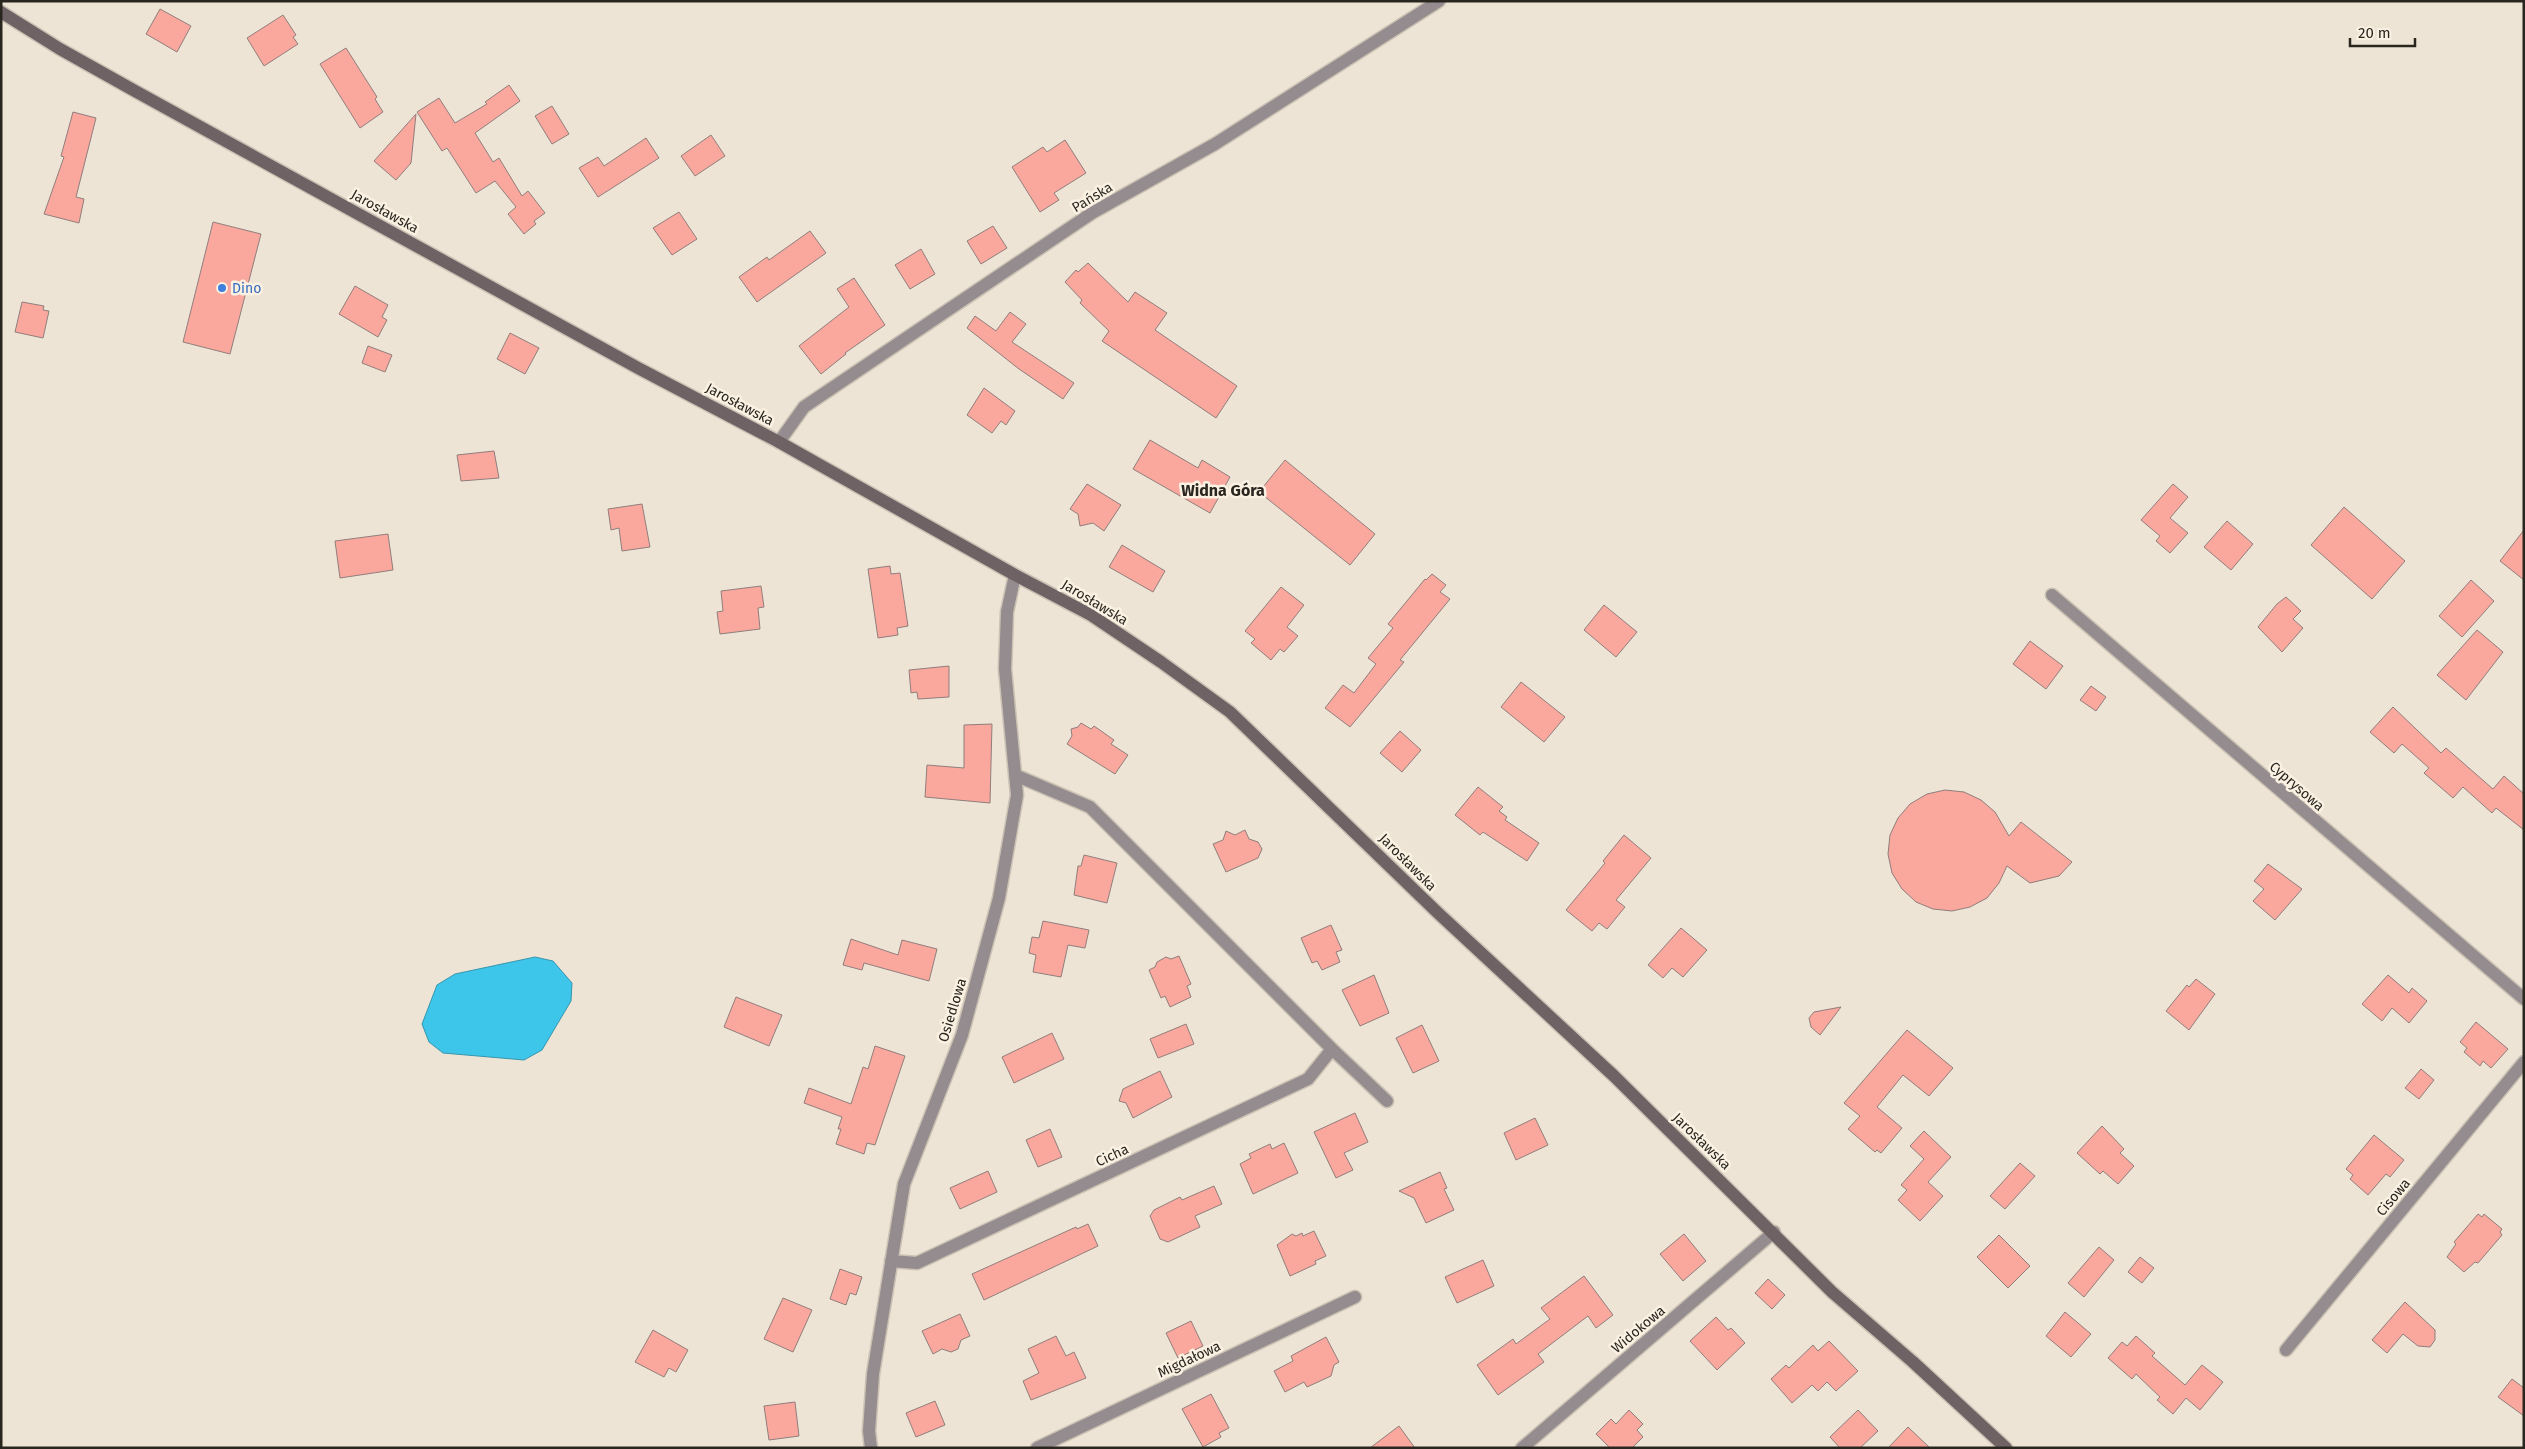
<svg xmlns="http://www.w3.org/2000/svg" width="2525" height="1449" viewBox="0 0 2525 1449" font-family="'Fira Sans',sans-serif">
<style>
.water{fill:#3dc6ea;stroke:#3796ad}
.building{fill:#faa79d;stroke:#907e7c}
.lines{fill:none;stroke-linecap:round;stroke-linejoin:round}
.minor-casing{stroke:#cbc2b4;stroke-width:15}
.secondary-casing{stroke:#cbc2b4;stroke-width:15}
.minor{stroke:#948c8e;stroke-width:12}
.secondary{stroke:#6e6265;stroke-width:12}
.shop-dot{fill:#3f7fe0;stroke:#fbf1e2;stroke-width:2}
.labels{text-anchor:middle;stroke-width:5;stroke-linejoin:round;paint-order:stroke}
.street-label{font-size:14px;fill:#292620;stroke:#fbf1e2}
.shop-label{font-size:14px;fill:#366cbe;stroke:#fbf1e2;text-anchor:start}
.quarter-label{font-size:16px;font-weight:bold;fill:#292620;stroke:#fbf1e2}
</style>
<rect width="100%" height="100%" fill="#eee4d5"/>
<path class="water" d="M535,957L553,961L572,983L571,1001L542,1050L524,1060L443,1053L429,1042L422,1024L437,985L455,974Z"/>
<path class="building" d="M160,9L191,26L177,52L146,34Z
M283,15L296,35L293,37L298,44L264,66L247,38Z
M346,48L377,97L375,99L383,112L360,128L320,64Z
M509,85L520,101L475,133L493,162L499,158L522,196L528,191L545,213L534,221L536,224L524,234L508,214L516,207L495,181L476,193L447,148L442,151L417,112L439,98L455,123L487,104L485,102Z
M552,106L569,134L552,144L535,116Z
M73,112L96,118L76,197L84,199L79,223L44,214L64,157L61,156Z
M416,114L411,163L396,180L374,161Z
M711,135L725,156L695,176L681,156Z
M646,138L659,158L598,197L579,168L598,157L604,166Z
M1065,140L1086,173L1054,193L1059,200L1040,212L1012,167L1043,147L1047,152Z
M679,212L697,239L672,255L653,228Z
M213,222L261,234L230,354L183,342Z
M993,226L1007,248L981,264L967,241Z
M810,231L826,253L757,302L739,277L767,257L769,260Z
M921,249L935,274L910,289L895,265Z
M1088,263L1128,302L1135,292L1167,313L1155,330L1237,386L1216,418L1102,341L1109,331L1080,303L1082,300L1065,282L1076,270L1078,272Z
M854,278L885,325L845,353L846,354L821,374L799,346L849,307L837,289Z
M355,286L388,305L382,317L387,320L378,337L339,314Z
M22,302L44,306L43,310L49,311L43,338L15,332Z
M1010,312L1026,324L1012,342L1074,383L1063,399L1019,369L967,328L975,316L996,331Z
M510,333L539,348L525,374L497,359Z
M368,346L392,355L385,372L362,363Z
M984,388L1015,411L1006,425L1001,421L992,433L967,415Z
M1150,440L1198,468L1202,460L1230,477L1210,513L1133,469Z
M494,451L499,478L461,481L457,455Z
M1285,460L1375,534L1350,565L1259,492Z
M1087,484L1121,505L1104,531L1093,523L1080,526L1078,514L1070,509Z
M2173,484L2188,497L2170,518L2188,533L2170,553L2156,541L2160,536L2141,520Z
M642,504L650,547L622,551L619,528L611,530L608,509Z
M2344,507L2405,561L2372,599L2311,545Z
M2227,521L2253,544L2231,570L2204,547Z
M2524,530V580L2500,561Z
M388,534L393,570L340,578L335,541Z
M1122,545L1165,571L1153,592L1109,567Z
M890,566L891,574L900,573L908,626L897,628L898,635L878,638L868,569Z
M1432,574L1446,585L1440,592L1450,599L1400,660L1404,662L1350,727L1325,708L1343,685L1354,693L1376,664L1368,658L1393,628L1388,624L1425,579L1426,580Z
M2471,580L2494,601L2462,637L2439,616Z
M761,586L764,607L758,608L760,629L720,634L717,612L723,611L721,591Z
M1281,587L1304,605L1287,627L1298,636L1284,652L1280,649L1271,660L1251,643L1255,639L1245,631Z
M2286,597L2301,611L2293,619L2303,628L2282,652L2258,627L2277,604Z
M1604,605L1637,632L1616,657L1584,630Z
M2477,630L2503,652L2466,700L2437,675Z
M2030,641L2063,666L2046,689L2013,664Z
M949,666V697L918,699L917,692L911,693L909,670Z
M1521,682L1565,717L1544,742L1501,707Z
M2091,686L2106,697L2096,711L2080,700Z
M2393,707L2441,753L2446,748L2493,789L2504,776L2524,794V830L2496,808L2492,813L2463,787L2453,798L2424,773L2429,768L2402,744L2394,753L2370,732Z
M1081,723L1091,729L1094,726L1114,740L1111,744L1128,755L1115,774L1067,744L1072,736L1071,729L1078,727Z
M992,724L990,803L925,797L927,765L964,768V725Z
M1400,731L1421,750L1402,772L1380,753Z
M1478,787L1503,807L1499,811L1507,817L1505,820L1539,843L1527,861L1483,832L1480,835L1455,815Z
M1945,790L1964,792L1981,800L1995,812L2009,836L2021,822L2072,862L2059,876L2030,883L2007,866L1999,883L1987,898L1970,907L1952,911L1933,909L1916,902L1902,889L1892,873L1888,854L1890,835L1898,818L1910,804L1927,794Z
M1245,830L1249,839L1258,842L1262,849L1258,858L1226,872L1213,844L1223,840L1226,831L1235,835Z
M1624,835L1651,858L1616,900L1625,907L1607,929L1599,923L1592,931L1566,910L1605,863L1603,861Z
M1084,855L1117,863L1107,903L1074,895L1078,866H1081Z
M2268,864L2302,889L2275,920L2253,901L2264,889L2254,881Z
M1043,921L1089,930L1085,948L1068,945L1061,977L1033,972L1036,955L1029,953L1032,937L1039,938Z
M1331,925L1342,950L1336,952L1340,962L1322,970L1317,961L1312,963L1301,938Z
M1681,928L1707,950L1683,977L1672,968L1663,978L1648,965Z
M851,939L898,955L902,940L937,949L929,981L864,963L862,970L843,965Z
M1179,956L1191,984L1187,986L1191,997L1170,1007L1165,996L1161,998L1149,970L1155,967L1157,962L1166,957L1171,959Z
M1374,975L1389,1013L1360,1026L1342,990Z
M2388,975L2409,993L2412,988L2427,1001L2409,1023L2392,1008L2382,1021L2362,1004Z
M2196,979L2215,994L2189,1030L2166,1011L2187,985L2189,987Z
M736,997L782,1015L769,1046L724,1027Z
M1841,1007L1820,1035L1811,1027L1809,1018L1814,1012Z
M2476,1022L2508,1049L2491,1068L2483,1061L2480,1066L2464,1052L2467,1048L2460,1042Z
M1186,1024L1194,1044L1158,1058L1150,1039Z
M1422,1025L1439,1061L1413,1073L1396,1038Z
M1907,1030L1953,1068L1929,1096L1903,1075L1877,1107L1902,1128L1881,1153L1877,1150L1875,1152L1848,1129L1860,1116L1844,1103Z
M1052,1033L1064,1059L1014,1083L1002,1057Z
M875,1046L905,1056L875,1145L867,1143L864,1154L836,1144L841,1129H838L842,1117L804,1103L809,1088L851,1104L863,1067L868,1069Z
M2421,1069L2434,1080L2419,1099L2405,1088Z
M1160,1071L1172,1097L1133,1118L1126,1103L1119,1101L1123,1089Z
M1355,1113L1368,1142L1344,1153L1353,1170L1336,1178L1314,1132Z
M1535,1118L1548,1145L1516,1160L1504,1133Z
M2102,1126L2124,1149L2120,1153L2134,1166L2118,1184L2103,1171L2100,1174L2077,1153Z
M1050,1129L1062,1157L1038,1167L1026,1140Z
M1924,1131L1951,1157L1928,1182L1943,1196L1920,1221L1898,1200L1907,1190L1901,1185L1924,1159L1910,1146Z
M2374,1135L2404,1160L2390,1177L2386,1174L2368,1195L2350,1179L2353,1175L2346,1169Z
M1284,1143L1298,1173L1253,1194L1240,1164L1251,1158L1249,1154L1270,1144L1272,1149Z
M2020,1163L2035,1176L2005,1209L1990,1196Z
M988,1171L997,1192L960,1209L950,1188Z
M1440,1172L1447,1188L1444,1189L1454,1210L1426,1223L1414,1198L1399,1191Z
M1214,1186L1222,1204L1195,1216L1200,1227L1168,1242L1160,1239L1150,1216L1154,1210L1180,1197L1182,1200Z
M2478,1214L2482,1217L2484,1214L2502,1229L2500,1232L2502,1235L2478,1263L2475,1262L2464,1272L2447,1257L2456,1244L2454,1242Z
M1088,1224L1098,1246L984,1300L972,1274L1076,1227L1077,1229Z
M1314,1231L1326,1256L1315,1261L1316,1264L1290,1276L1277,1245L1292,1234L1296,1236L1302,1233L1303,1236Z
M1684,1234L1706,1261L1683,1281L1660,1254Z
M1999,1235L2030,1266L2008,1288L1977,1257Z
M2099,1247L2114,1260L2084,1297L2068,1283Z
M2140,1257L2154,1268L2142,1283L2128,1272Z
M1483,1260L1494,1286L1457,1303L1445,1277Z
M840,1269L862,1277L856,1295L850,1293L846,1305L830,1299Z
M1584,1276L1613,1315L1596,1328L1588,1316L1538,1354L1544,1362L1498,1395L1477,1365L1513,1339L1516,1344L1550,1319L1541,1308Z
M1768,1279L1785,1295L1772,1309L1755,1293Z
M783,1298L812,1310L793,1352L764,1339Z
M2405,1302L2435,1330V1340L2430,1347L2418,1346L2403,1334L2387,1353L2372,1340Z
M2065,1312L2091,1334L2071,1357L2046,1336Z
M960,1314L970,1336L961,1340L958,1349L951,1352L942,1349L933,1354L922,1331Z
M1716,1317L1728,1330L1731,1328L1745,1343L1717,1370L1690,1341Z
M1191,1321L1203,1346L1178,1358L1166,1333Z
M653,1330L688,1350L676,1372L669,1368L664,1377L635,1362Z
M1056,1336L1066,1356L1074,1352L1086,1378L1031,1400L1023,1381L1039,1373L1028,1349Z
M2136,1336L2155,1353L2152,1356L2185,1385L2202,1365L2223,1382L2200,1410L2186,1398L2173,1414L2157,1400L2160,1397L2136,1374L2132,1379L2108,1358L2122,1342L2127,1346Z
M1326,1337L1339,1362L1334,1365L1331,1376L1307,1387L1304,1382L1285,1392L1274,1371L1293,1361L1291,1356Z
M1829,1341L1858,1371L1836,1391L1827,1382L1818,1391L1812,1385L1792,1403L1771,1379L1786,1365L1789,1368L1813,1345L1818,1351Z
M2512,1379L2524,1388V1416L2498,1397Z
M1211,1394L1229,1428L1219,1433L1221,1437L1203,1447L1182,1409Z
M935,1401L945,1425L916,1437L906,1413Z
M795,1402L799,1436L769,1440L764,1406Z
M1629,1410L1643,1424L1637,1430L1643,1437L1632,1448H1610L1596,1434L1611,1419L1616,1424Z
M1858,1410L1878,1431L1860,1448H1840L1830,1437Z
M1399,1426L1415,1448H1370Z
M1908,1427L1930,1448H1888Z"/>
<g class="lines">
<defs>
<path id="minor" d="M779,442L804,407L1092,213L1215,144L1439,1
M2052,595L2524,999
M1015,775L1090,807L1332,1049L1387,1101
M891,1261L917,1263L1308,1079L1332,1049
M2286,1350L2524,1062
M871,1448L869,1431L873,1374L904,1184L962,1035L999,898L1017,795L1005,669L1007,612L1015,575
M1037,1448L1355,1297
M1522,1448L1774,1232"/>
<path id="secondary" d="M1,12L60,49L135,91L638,368L779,442L1015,575L1091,615L1161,662L1230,712L1438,913L1614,1076L1832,1292L1913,1362L2006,1448"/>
</defs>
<use href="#minor" class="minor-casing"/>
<use href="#secondary" class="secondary-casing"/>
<use href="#minor" class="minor"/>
<use href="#secondary" class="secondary"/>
</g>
<circle class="shop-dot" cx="222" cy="288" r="5"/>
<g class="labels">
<g class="street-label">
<text transform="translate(1092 197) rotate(-31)" y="5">Pańska</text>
<text transform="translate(385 211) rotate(29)" y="5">Jarosławska</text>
<text transform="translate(740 404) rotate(28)" y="5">Jarosławska</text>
<text transform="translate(1095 602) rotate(31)" y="5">Jarosławska</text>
<text transform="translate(2297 786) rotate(41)" y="5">Cyprysowa</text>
<text transform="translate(1408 862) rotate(45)" y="5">Jarosławska</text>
<text transform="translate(952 1010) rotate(-73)" y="5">Osiedlowa</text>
<text transform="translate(1702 1141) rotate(44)" y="5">Jarosławska</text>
<text transform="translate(1112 1155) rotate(-25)" y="5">Cicha</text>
<text transform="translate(2393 1197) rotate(-50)" y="5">Cisowa</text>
<text transform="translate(1638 1329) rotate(-40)" y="5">Widokowa</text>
<text transform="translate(1189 1359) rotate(-25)" y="5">Migdałowa</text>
</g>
<g class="shop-label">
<text x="232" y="293">Dino</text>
</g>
<g class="quarter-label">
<text x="1223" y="496">Widna Góra</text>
</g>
</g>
<rect width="2525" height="1449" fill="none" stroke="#292620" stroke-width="5"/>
<path d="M2350 38v8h65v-8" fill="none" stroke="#292620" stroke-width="2.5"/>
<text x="2358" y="38" font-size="15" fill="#292620" stroke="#fbf1e2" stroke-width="4" paint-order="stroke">20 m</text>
</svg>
